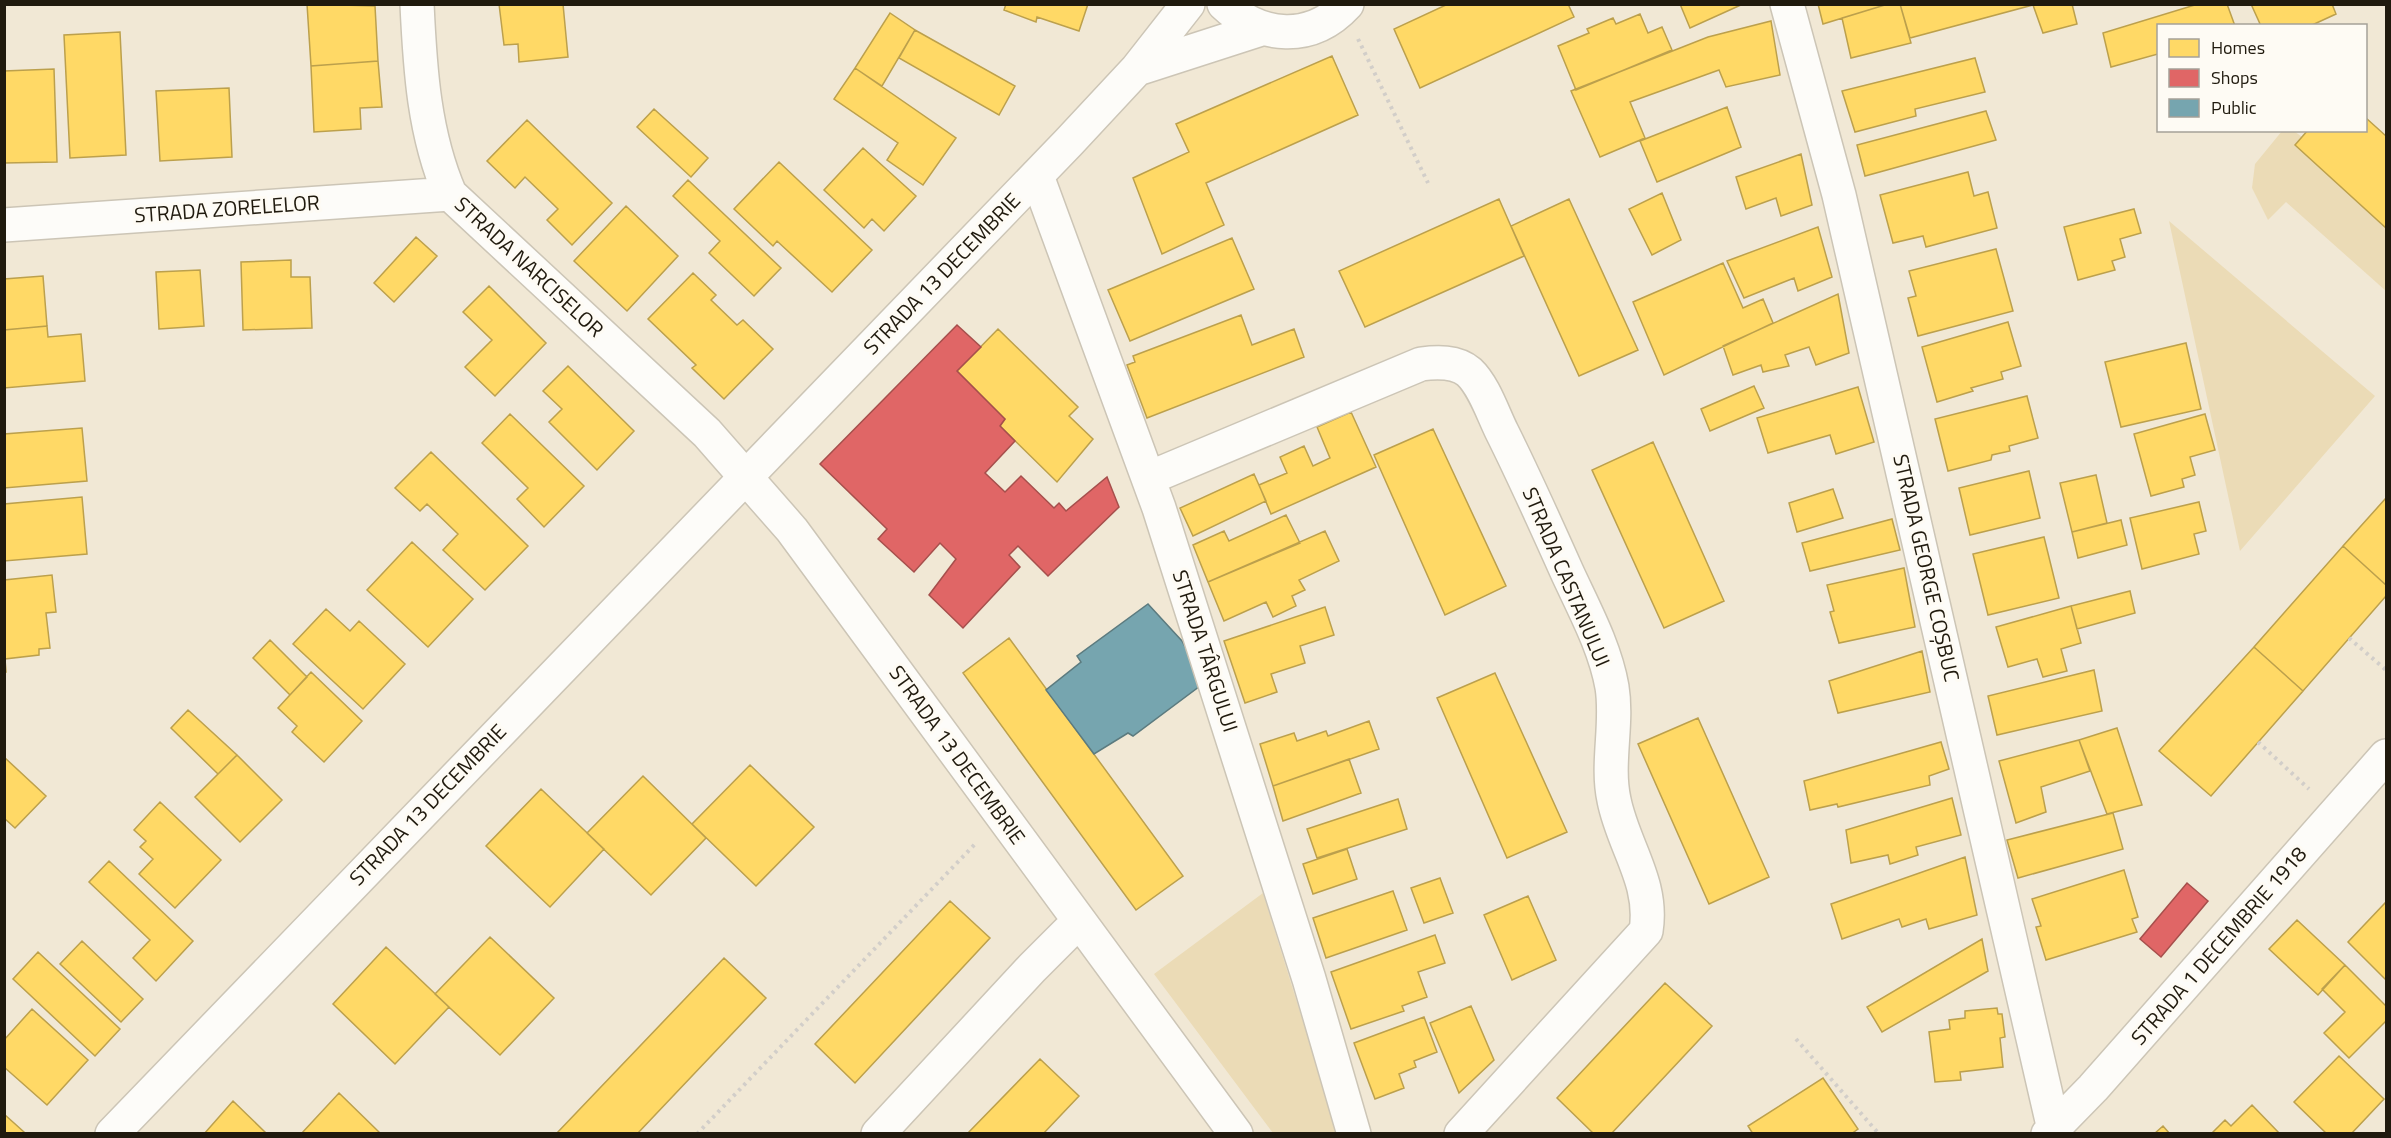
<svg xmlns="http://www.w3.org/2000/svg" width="2391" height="1138" viewBox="0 0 2391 1138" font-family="'Titillium Web',sans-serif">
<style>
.green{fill:#ebdbb6}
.homes{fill:#ffd966;stroke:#bca04c;stroke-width:1.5}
.shops{fill:#e06666;stroke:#a64f4c;stroke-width:1.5}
.public{fill:#76a5af;stroke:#5c7b7f;stroke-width:1.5}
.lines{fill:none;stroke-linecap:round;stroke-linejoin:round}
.minor-casing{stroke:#ccc5b6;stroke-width:36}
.major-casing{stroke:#ccc5b6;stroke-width:36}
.path{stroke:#d2cec9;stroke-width:4;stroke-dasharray:3 4.5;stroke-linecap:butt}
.minor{stroke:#fdfcf9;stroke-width:33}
.major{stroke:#fdfcf9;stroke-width:33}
.labels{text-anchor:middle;stroke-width:6;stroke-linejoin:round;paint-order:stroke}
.street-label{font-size:21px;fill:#201a0e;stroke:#fefbf4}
</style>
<rect width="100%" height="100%" fill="#f1e8d5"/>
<path class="green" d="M2282,131H2294L2302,137L2295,145L2386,228V291L2286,202L2268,220L2252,188L2255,164Z
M2169,221L2375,396L2240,551Z
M1263,893L1332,1115L1337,1133H1273L1154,974Z"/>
<path class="homes" d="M307,4L375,6L378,61L311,66Z
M499,4H563L568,57L519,62L518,44L504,45Z
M1006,4H1088L1079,31L1037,17L1036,22L1004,10Z
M1448,4H1568L1574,17L1420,88L1394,29Z
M1680,4H1743L1690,28Z
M1818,4H1888L1823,24Z
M1888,4H1900L1911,43L1851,58L1842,18Z
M1900,4H2072L2077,24L2043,33L2033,5L1910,38Z
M2198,4H2227L2235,26H2158V54L2111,67L2103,33Z
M2251,4H2332L2336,14L2310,26H2261Z
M890,13L915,30L882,86L855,68Z
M1640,14L1648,33L1662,27L1672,50L1576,90L1558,46L1589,33L1587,29L1613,18L1616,24Z
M1771,21L1780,75L1726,87L1719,70L1630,102L1645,138L1600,157L1571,91L1708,37Z
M915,30L1015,86L999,115L899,58Z
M120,32L126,155L70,158L64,35Z
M1332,56L1358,115L1206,183L1224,225L1162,254L1133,178L1189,152L1176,124Z
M1975,58L1985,92L1915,109L1916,116L1855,132L1842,91Z
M378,61L382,107L360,108L361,129L314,132L311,66Z
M855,68L956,138L923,185L887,160L898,143L834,99Z
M54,69L57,162L4,163V71Z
M229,88L232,157L160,161L156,91Z
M1727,107L1741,147L1657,182L1640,141Z
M654,109L708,158L691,177L637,127Z
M1986,111L1996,140L1865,176L1857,145Z
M2366,118L2386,136V228L2295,145L2308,130H2366Z
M527,120L612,203L572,245L547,220L558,209L525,177L515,188L487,161Z
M863,148L916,196L884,231L872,219L864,228L824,190Z
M1801,154L1812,205L1781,216L1776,198L1746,209L1736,177Z
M779,162L872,250L832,292L777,241L773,246L734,209Z
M1968,172L1974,196L1988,192L1997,228L1926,247L1923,236L1893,243L1880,195Z
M688,180L781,268L754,296L709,253L720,241L673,196Z
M1662,193L1681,240L1652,255L1629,209Z
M1499,199L1524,256L1365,327L1339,271Z
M1569,199L1638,350L1579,376L1511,226Z
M626,206L678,256L627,311L574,261Z
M2134,209L2141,233L2120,239L2125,257L2112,261L2115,270L2078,280L2064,227Z
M1818,227L1832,277L1798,291L1794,278L1744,298L1727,261Z
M416,237L437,256L394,302L374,283Z
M1232,238L1254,289L1130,341L1108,290Z
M1996,249L2013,311L1918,336L1908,298L1916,296L1909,271Z
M291,260V277H310L312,328L243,330L241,262Z
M1723,263L1743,308L1763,299L1773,323L1664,375L1633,302Z
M200,270L204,326L159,329L156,272Z
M693,273L716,295L711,300L737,325L743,320L773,349L724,399L692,368L696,365L648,319Z
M43,276L47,326L4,330V279Z
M489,286L546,343L495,396L465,367L492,340L463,312Z
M1838,294L1849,353L1816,365L1809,347L1785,355L1789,366L1763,372L1761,365L1733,375L1723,346Z
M1241,315L1252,345L1294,329L1304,357L1147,418L1127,365L1135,362L1133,356Z
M2008,322L2021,366L2001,372L2003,379L1971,388L1973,391L1937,402L1922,347Z
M47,326L48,337L81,334L85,381L4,388V330Z
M998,329L1078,407L1069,416L1093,439L1057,482L1000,426L1005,419L957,371Z
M2186,343L2201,409L2121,427L2105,362Z
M568,366L634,431L597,470L549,422L562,409L543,391Z
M1754,386L1764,408L1710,431L1701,409Z
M1858,387L1874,442L1836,454L1830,435L1768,453L1757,418Z
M2027,396L2038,438L2009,446L2010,451L1992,455L1991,460L1948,471L1935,419Z
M1351,412L1376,467L1271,514L1259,485L1287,473L1280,457L1304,446L1313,466L1330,458L1317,427Z
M510,414L584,486L544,527L517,499L528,488L482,443Z
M2205,414L2215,450L2190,457L2195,475L2182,479L2184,487L2151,496L2134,434Z
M82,428L87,481L4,488V434Z
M1433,429L1506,586L1445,615L1374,455Z
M1653,442L1724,601L1664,628L1592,470Z
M431,452L528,546L485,590L443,550L458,534L427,504L420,511L395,488Z
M2029,471L2040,518L1970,535L1959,488Z
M1254,474L1266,501L1193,536L1180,508Z
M2096,475L2107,523L2072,532L2060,483Z
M1833,489L1843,518L1797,532L1789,503Z
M82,497L87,554L4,561V504Z
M2386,498V585L2343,546Z
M2199,502L2206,531L2194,534L2199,554L2142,569L2130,518Z
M1286,515L1300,543L1208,582L1193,545L1224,531L1229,541Z
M1892,519L1900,550L1810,571L1802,543Z
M2121,520L2127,545L2078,558L2072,532Z
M1325,531L1339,561L1299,580L1305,590L1292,596L1296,606L1273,617L1266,602L1224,621L1208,582Z
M2044,537L2059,598L1988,615L1973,554Z
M412,542L473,599L428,647L367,590Z
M2343,546L2386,585V596L2303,691L2254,647Z
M1904,568L1915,627L1839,643L1830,612L1834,611L1827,585Z
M52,575L56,612L46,613L50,648L39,649V655L5,659L6,672H4V580Z
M2130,591L2135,613L2077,629L2071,606Z
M2071,606L2081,643L2061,649L2067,671L2043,677L2037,659L2008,667L1996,627Z
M1325,607L1334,635L1300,646L1305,663L1271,674L1277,692L1245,703L1224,641Z
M326,609L350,631L359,621L405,664L363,709L293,644Z
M1009,638L1183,876L1136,910L963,673Z
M270,640L307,677L290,695L253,658Z
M2254,647L2303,691L2211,796L2159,751Z
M1922,651L1930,692L1838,713L1829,681Z
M2094,670L2102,711L1997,735L1988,696Z
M311,672L362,721L324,762L292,732L297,726L278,708Z
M1495,673L1567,832L1507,858L1437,698Z
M188,710L237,755L218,774L171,728Z
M1698,718L1769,877L1709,904L1638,744Z
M1369,721L1379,749L1273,786L1260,744L1294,733L1297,741L1326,731L1328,736Z
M2117,728L2142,805L2107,814L2079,740Z
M2079,740L2090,771L2041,787L2046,812L2016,823L1999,761Z
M1941,742L1949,769L1929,776L1930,785L1838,807L1837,804L1810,810L1804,781Z
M237,755L282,800L240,842L195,797Z
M4,757L46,796L15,828L4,818Z
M1349,759L1361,793L1283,821L1273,786Z
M750,765L814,827L756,886L692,824Z
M643,776L706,838L651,895L587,833Z
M541,789L604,849L550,907L486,846Z
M1952,798L1961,835L1916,847L1918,855L1890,864L1888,855L1851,863L1846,830Z
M1398,799L1407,829L1317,858L1307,829Z
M160,802L221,860L175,908L139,874L153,859L140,847L146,841L134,830Z
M2113,813L2123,849L2018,878L2007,840Z
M1347,849L1357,879L1313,894L1303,864Z
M1965,857L1977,915L1929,929L1926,919L1902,927L1899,919L1842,939L1831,904Z
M109,861L193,941L156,981L133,958L150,940L89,882Z
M2124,870L2138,917L2132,919L2137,932L2046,960L2036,927L2041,926L2032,899Z
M1440,878L1453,913L1424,923L1411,888Z
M1393,891L1407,930L1326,958L1313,918Z
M1528,896L1556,960L1512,980L1484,915Z
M950,901L990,938L855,1083L815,1044Z
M2386,902V980L2348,942Z
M2297,920L2345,965L2318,995L2269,949Z
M1435,935L1445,963L1418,972L1427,997L1402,1006L1404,1011L1351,1029L1331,972Z
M490,937L554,998L500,1055L435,994Z
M1982,939L1988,971L1882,1032L1867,1007Z
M82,941L143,999L121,1022L60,964Z
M386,947L449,1007L395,1064L333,1004Z
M38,952L120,1029L95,1056L13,979Z
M724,958L766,998L637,1134H556Z
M2345,965L2386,1006V1021L2349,1058L2324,1033L2345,1012L2322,989Z
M1665,983L1712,1026L1611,1134H1594L1557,1098Z
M1471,1006L1494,1060L1459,1093L1430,1023Z
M1997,1008L1998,1014H2002L2005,1037L2000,1038L2003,1067L1960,1072L1961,1080L1935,1082L1929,1032L1950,1029L1949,1020L1965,1018V1011Z
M32,1009L88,1060L47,1105L4,1067V1040Z
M1424,1017L1437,1052L1414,1061L1416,1067L1399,1074L1404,1088L1375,1099L1354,1043Z
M2339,1056L2384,1099L2351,1134H2327L2294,1102Z
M1040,1059L1079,1096L1043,1134H967Z
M1823,1078L1858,1129L1851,1134H1753L1748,1126Z
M339,1093L381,1134H301Z
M233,1101L267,1134H204Z
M2252,1105L2280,1134H2211L2225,1120L2231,1126Z
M4,1114L24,1132L22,1134H4Z
M2163,1126L2170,1134H2154Z"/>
<path class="shops" d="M957,325L981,347L957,371L1005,419L1000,426L1015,441L985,473L1005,492L1021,476L1054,508L1059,503L1066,511L1107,477L1119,507L1048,576L1018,546L1009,555L1020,567L963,628L929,595L956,559L940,543L914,572L878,539L887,529L820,464Z
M2187,883L2208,901L2161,957L2140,939Z"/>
<path class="public" d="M1148,604L1182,641L1204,683L1133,736L1128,733L1094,754L1046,690L1081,662L1077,656Z"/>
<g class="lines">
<defs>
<path id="minor" d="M417,4C420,69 424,134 450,194L707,433L792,530L1236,1134
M1787,4L1839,195L2055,1134
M1037,176L1159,508L1309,979L1354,1134
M4,225L450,194
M1149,478L1421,364C1437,362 1456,361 1469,372C1484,386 1493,414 1502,432C1525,478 1546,525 1567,572C1584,609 1605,647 1612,687C1618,724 1606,764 1614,800C1623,846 1654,882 1646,931L1461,1134
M878,1134L1032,968L1079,921
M2048,1134L2093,1088L2386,756"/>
<path id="major" d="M1224,4C1261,39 1311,43 1347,4
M1137,69L1261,29
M112,1134L1069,142L1137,69L1188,4"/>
</defs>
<use href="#minor" class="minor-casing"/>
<use href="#major" class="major-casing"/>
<path class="path" d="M1358,39L1428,183
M2349,638L2386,670
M2258,742L2309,789
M1796,1039L1879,1134
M697,1134L977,842"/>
<use href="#minor" class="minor"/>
<use href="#major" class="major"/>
</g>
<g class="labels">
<g class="street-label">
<text transform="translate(227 209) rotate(-4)" y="7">STRADA ZORELELOR</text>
<text transform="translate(529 267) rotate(43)" y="7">STRADA NARCISELOR</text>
<text transform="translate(942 274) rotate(-46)" y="7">STRADA 13 DECEMBRIE</text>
<text transform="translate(1926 568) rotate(77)" y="7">STRADA GEORGE COȘBUC</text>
<text transform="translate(1566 577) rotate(67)" y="7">STRADA CASTANULUI</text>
<text transform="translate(1205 651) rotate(72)" y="7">STRADA TÂRGULUI</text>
<text transform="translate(957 755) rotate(54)" y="7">STRADA 13 DECEMBRIE</text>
<text transform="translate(428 805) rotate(-46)" y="7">STRADA 13 DECEMBRIE</text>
<text transform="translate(2219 946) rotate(-49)" y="7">STRADA 1 DECEMBRIE 1918</text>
</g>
</g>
<rect width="2391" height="1138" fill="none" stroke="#201a0e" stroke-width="12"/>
<rect x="2157" y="24" width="210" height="108" fill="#fefbf4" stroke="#a5a198" stroke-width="1.5"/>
<rect x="2169" y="39" width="30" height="18" fill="#ffd966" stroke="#a5a198" stroke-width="1.5"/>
<text x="2211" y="54" font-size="18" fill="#201a0e">Homes</text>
<rect x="2169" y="69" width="30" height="18" fill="#e06666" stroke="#a5a198" stroke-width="1.5"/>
<text x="2211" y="84" font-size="18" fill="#201a0e">Shops</text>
<rect x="2169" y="99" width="30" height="18" fill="#76a5af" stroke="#a5a198" stroke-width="1.5"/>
<text x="2211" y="114" font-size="18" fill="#201a0e">Public</text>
</svg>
